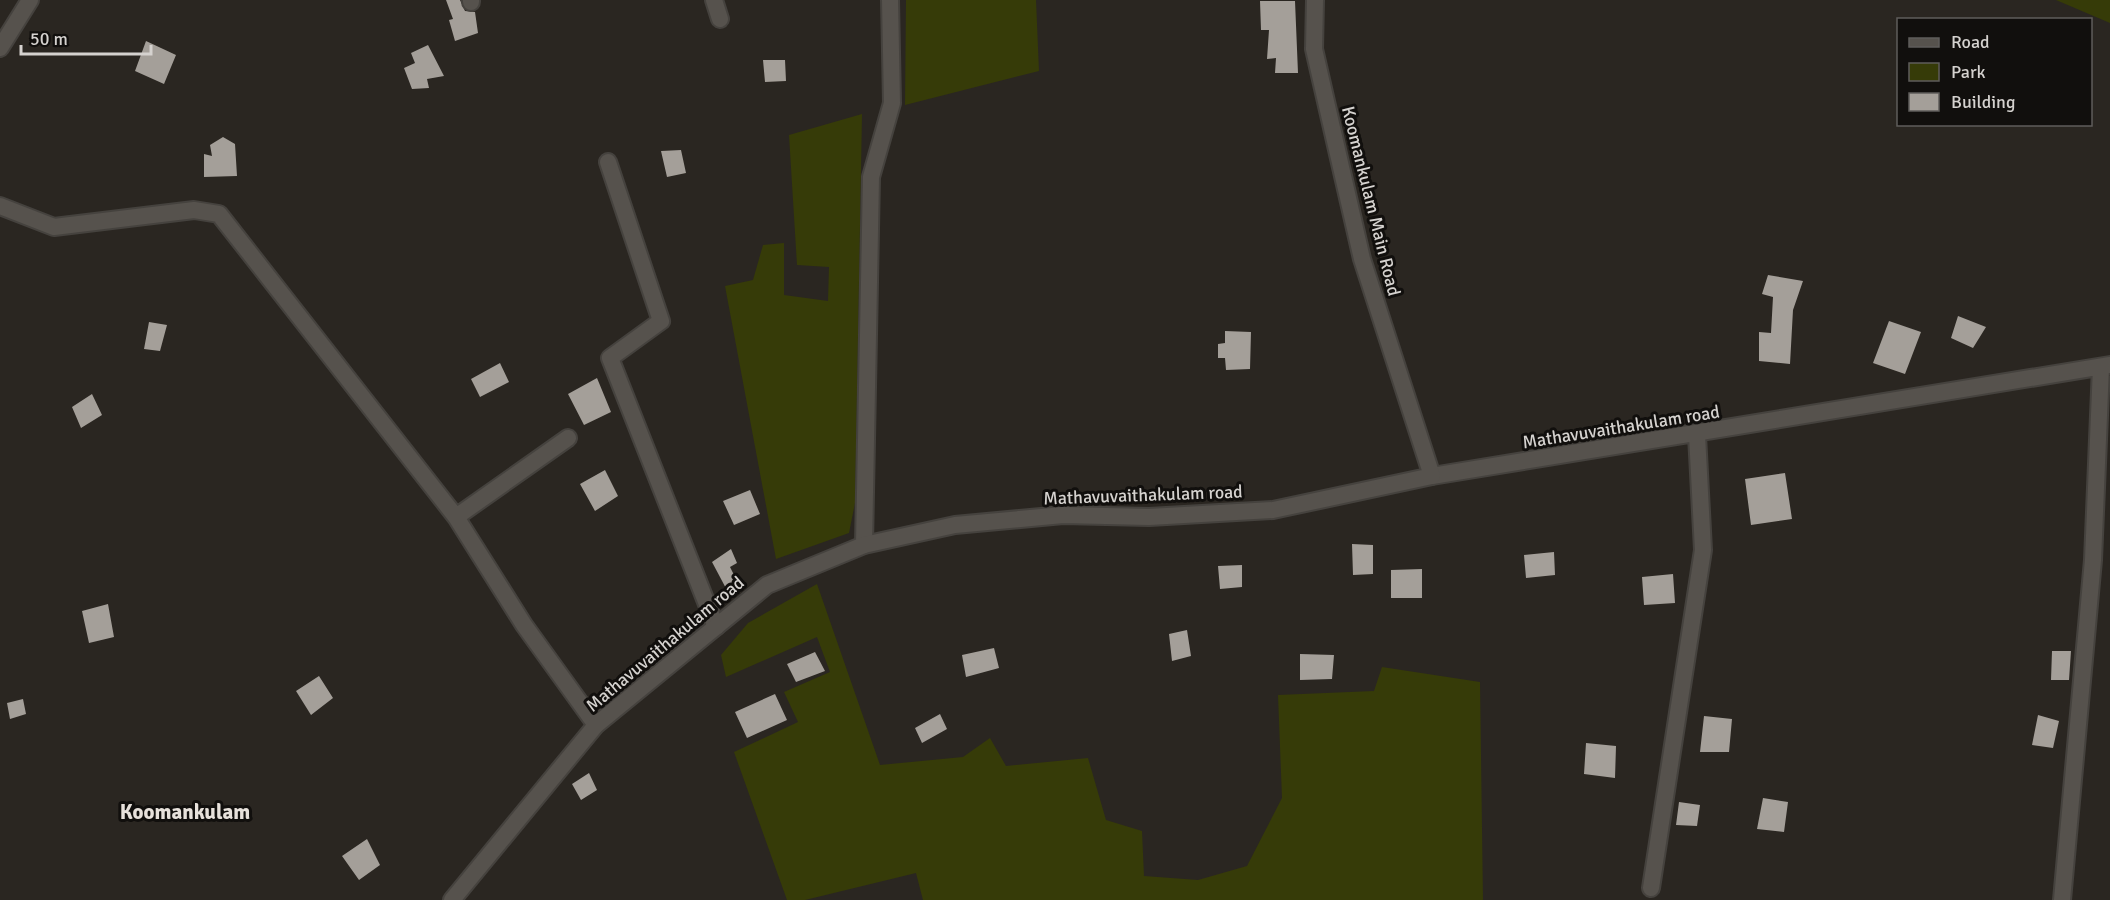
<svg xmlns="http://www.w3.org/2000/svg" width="2110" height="900" viewBox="0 0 2110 900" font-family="Signika,sans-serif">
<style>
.green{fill:#363b08}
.building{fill:#a49f99}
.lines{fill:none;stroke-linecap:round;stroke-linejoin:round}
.minor-casing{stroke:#45423e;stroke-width:20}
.tertiary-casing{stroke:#45423e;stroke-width:20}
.minor{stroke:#56524d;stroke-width:16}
.tertiary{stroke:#56524d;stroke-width:16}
.labels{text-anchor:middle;stroke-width:6;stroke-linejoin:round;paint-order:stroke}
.street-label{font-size:18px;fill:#d5d2cf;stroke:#110f0d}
.quarter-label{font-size:21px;font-weight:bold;fill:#e7e1db;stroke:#110f0d}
</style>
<rect width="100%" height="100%" fill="#2a2621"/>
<path class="green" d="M906,0H1036L1039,71L905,105Z
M2056,0H2110V23Z
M862,114L855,503L849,533L776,559L725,286L753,280L763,245L784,243V295L828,301L829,267L797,265L789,135Z
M817,584L880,765L963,757L990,738L1006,766L1088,758L1106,820L1142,831L1144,876L1198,880L1247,866L1282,798L1278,695L1374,691L1382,667L1480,682L1483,900H923L916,873L805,900H787L734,752L798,722L784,692L830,672L817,637L726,677L721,655L748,623Z"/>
<path class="building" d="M446,0H460L465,11L475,12L478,33L455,41L449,20L453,19Z
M1260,1H1295L1298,73H1275L1276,58L1267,59L1269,30H1261Z
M146,41L176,55L164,84L135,71Z
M428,45L444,76L427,79L429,88L412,89L404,68L415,63L411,53Z
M763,60H785L786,81L765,82Z
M223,137L235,144L237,176L204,177V154L212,156L210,145Z
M681,150L686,173L667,177L661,151Z
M1768,275L1803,281L1793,310L1790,364L1759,361V332L1771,333L1773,297L1762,294Z
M1958,316L1986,327L1973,348L1951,338Z
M1889,321L1921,332L1905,374L1873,363Z
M149,322L167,325L160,351L144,349Z
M1225,331L1251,332L1250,369L1226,370L1225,358H1218V344L1225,343Z
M500,363L509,382L480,397L471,379Z
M597,378L611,412L584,425L568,394Z
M92,394L102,415L81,428L72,407Z
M605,470L618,496L595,511L580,484Z
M1785,473L1792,519L1751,525L1745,479Z
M750,490L760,514L734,525L723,501Z
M1352,544L1373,545V574L1353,575Z
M731,549L737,563L730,567L739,585L729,594L712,562Z
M1554,552L1555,575L1526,578L1524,555Z
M1242,565V587L1220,589L1218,566Z
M1422,569V598H1391V570Z
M1673,574L1675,603L1644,605L1642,577Z
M108,604L114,637L89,643L82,611Z
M1187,630L1191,656L1172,661L1169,634Z
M994,648L999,668L966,677L962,655Z
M2052,651H2071L2069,680H2051Z
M815,652L825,671L796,682L787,664Z
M1300,654L1334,655L1332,679L1300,680Z
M319,676L333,698L311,715L296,691Z
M775,694L787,720L747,738L735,712Z
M23,699L26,714L10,719L7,703Z
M940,714L947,729L922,743L915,728Z
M2038,715L2059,721L2053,748L2032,745Z
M1704,716L1732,719L1729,752H1700Z
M1586,743L1616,746L1615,778L1584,774Z
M589,773L597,790L581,800L572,784Z
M1763,798L1788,802L1784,832L1757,829Z
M1679,802L1700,805L1697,826L1676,825Z
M367,839L380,865L359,880L342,856Z"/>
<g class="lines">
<defs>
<path id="minor" d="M714,0L720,19
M471,2V0
M0,48L30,0
M608,162L661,321L610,358L716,627
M0,206L54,227L194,210L219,214L456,517L524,625L596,725
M1432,476L2110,365
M456,517L568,438
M864,545L871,177L892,103L890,0
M1651,888L1703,550L1697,435
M2062,900L2093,560L2101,367"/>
<path id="tertiary" d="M452,900L596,725L767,585L864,545L955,525L1063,515L1149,517L1273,510L1432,476L1362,259L1314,49L1315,0"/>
</defs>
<use href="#minor" class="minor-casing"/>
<use href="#tertiary" class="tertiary-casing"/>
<use href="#minor" class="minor"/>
<use href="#tertiary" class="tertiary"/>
</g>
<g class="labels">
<g class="street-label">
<text transform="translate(1371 201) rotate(76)" y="6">Koomankulam Main Road</text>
<text transform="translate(1621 427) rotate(-9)" y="6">Mathavuvaithakulam road</text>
<text transform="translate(1143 495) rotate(-2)" y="6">Mathavuvaithakulam road</text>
<text transform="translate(665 644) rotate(-40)" y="6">Mathavuvaithakulam road</text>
</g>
<g class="quarter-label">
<text x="185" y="819">Koomankulam</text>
</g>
</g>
<rect x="1897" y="18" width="195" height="108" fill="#110f0d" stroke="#5f5d5b" stroke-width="1.5"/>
<rect x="1909" y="38" width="30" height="9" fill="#56524d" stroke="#5f5d5b" stroke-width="1.5"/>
<text x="1951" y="48" font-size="18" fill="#d5d2cf">Road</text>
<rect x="1909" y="63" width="30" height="18" fill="#363b08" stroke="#5f5d5b" stroke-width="1.5"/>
<text x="1951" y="78" font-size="18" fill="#d5d2cf">Park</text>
<rect x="1909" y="93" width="30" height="18" fill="#a49f99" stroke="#5f5d5b" stroke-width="1.5"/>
<text x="1951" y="108" font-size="18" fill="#d5d2cf">Building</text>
<path d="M21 45v9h130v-9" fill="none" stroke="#d5d2cf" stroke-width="3"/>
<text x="30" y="45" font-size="18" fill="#d5d2cf" stroke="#110f0d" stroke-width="4.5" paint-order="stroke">50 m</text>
</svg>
